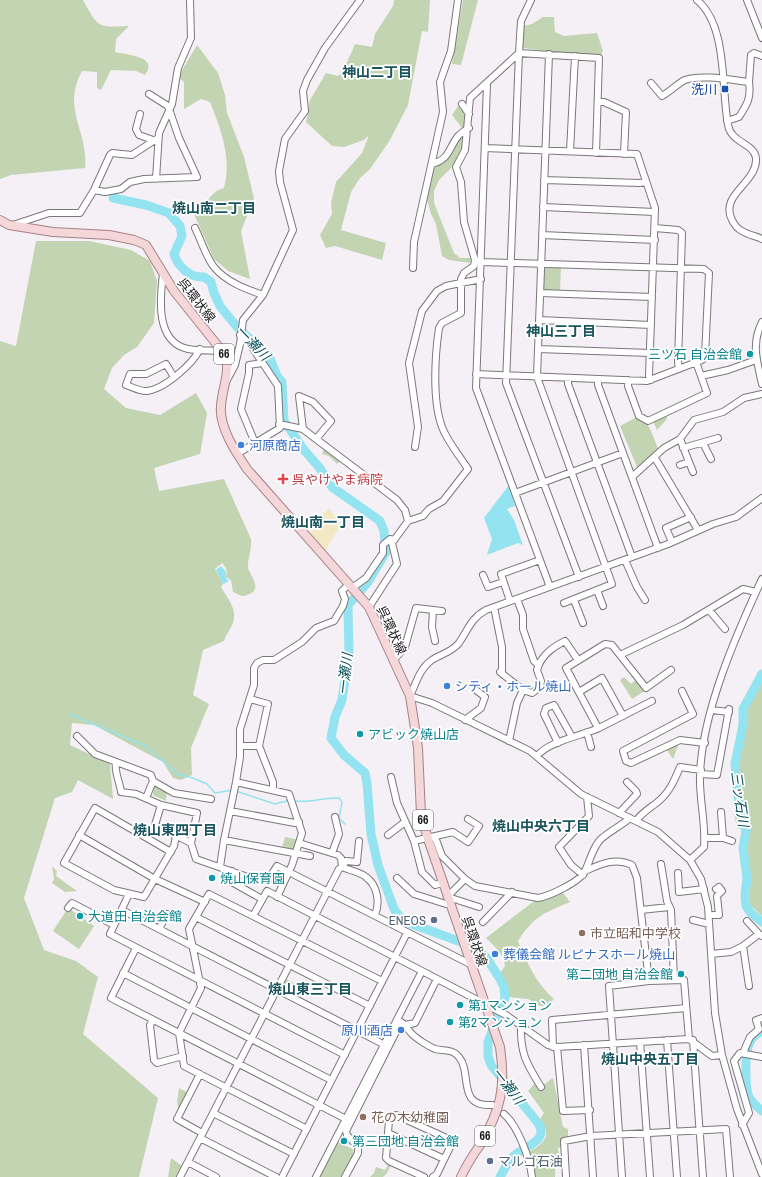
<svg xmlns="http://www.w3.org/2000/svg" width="762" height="1177" viewBox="0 0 762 1177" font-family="'Archivo Narrow','Noto Sans JP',sans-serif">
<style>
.green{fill:#c2d4b2}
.sand{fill:#f2e8c3}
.water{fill:#94e3f0}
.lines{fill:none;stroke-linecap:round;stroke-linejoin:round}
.stream{stroke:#94e3f0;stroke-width:1.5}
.river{stroke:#94e3f0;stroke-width:9}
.minor-casing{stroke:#7b777b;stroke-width:8}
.major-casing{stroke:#a58386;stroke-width:10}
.minor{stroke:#fff;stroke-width:6}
.major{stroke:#f6d7d9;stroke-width:8}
.transit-dot{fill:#1a4fb4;stroke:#fff;stroke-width:1.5}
.culture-dot{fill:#0f9aa8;stroke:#fff;stroke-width:1.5}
.shop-dot{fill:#3f7fe0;stroke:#fff;stroke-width:1.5}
.health-dot{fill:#e0444e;stroke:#fff;stroke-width:1.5}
.service-dot{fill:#5c6f8a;stroke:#fff;stroke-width:1.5}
.education-dot{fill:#8d6e63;stroke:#fff;stroke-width:1.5}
.labels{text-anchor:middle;stroke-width:3.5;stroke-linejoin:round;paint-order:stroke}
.shield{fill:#fff;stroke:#5f5e5f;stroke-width:1}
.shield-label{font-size:12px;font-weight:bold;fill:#1b191b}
.transit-label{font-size:13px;fill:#164399;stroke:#fff;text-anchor:end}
.street-label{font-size:13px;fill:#1b191b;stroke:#fff}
.culture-label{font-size:13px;fill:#0d838f;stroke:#fff;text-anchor:start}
.shop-label{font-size:13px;fill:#366cbe;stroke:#fff;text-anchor:start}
.health-label{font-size:13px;fill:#be3a42;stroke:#fff;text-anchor:start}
.service-label{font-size:13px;fill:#4e5e75;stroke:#fff;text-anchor:end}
.education-label{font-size:13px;fill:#785e54;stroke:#fff;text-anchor:start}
.neighbourhood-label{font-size:14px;font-weight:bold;fill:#1a545d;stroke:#fff}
.water-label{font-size:14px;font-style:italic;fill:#09515b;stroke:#fff}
</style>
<rect width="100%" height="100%" fill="#f4f0f5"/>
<path class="green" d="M0,0H83C99,29 97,27 129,26L116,39L115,52C127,55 159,56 145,75L136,71L111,70L101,90L97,88V72L82,71C61,109 89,133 85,168L11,175L0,179Z
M394,0H430L428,32L422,31L408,105L390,140L370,169L360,178L351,192L341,230L386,243L382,260L335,246L326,248L320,235L332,214L331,202L336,182L362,153L369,135L364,140L344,147L332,146L306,122L310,100L326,73L338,76C343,71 352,52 355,44L372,47L375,34L393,6Z
M463,0H478L461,65L452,64Z
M543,17H554L555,32L564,36L597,33L603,51L599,58L523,48L524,26L532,24Z
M197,45L218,73L225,95L227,113L244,157L254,198L241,231L250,279L228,271L214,259L194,214L216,191L224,188C232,158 221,130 210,102L201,99L184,109V82L178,77Z
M458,106L464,111L466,124L462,153L450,169L439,180L434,191V203L454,253L460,258H471L470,263L449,260L442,256L436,224L431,214L426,195L433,166C450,160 455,148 461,132L462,128L452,115Z
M36,241H89L131,250L150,261L157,281L154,323L137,347L124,355L112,368L104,389L126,408L160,415L196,393L207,413L200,454L154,468L159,491L224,479L251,539C252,549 247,561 248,568C250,574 257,583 255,589C254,593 246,596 242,596L233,592L231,580L226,577C228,571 226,567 222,563L215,569L223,584L221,587C227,598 238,609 233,623C231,629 226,634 224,641L203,650L193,695L209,704L191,748L192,775L181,780L173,778L163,762L94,725L72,723L70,745L110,764L113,799L78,780L72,792L55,798L24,898L44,950L76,961L98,977L83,1034L158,1098L139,1177H0V341L16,346Z
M541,264L561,265L560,293H540Z
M666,412L667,419L657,430L652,419Z
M639,416C650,421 655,443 660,453L639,472L620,426Z
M325,447L341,460L337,464L329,456L322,454Z
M624,677L631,684L637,679L645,689L643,692L632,699L620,680Z
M762,678V916L750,905C749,879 746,855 741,829L737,828L734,812L738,753L746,707Z
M680,741L673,759L666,749Z
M154,784L167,791L166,801L153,795Z
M285,837L300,840L295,853L281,851Z
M52,866L57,871L56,876L77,891L65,892L52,883L54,879Z
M560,889L570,902C544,913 534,916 518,941C526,961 537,985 554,999L547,1006H540L528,999L508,997L507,986L500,973L505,966C504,954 494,946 486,938L538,898Z
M68,908L77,914L75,917L82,922L84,919L94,926L79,949L53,931Z
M286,979L297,985L291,997L280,991Z
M553,1078L563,1127L568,1129V1138L562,1147L558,1148L559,1154H556L555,1177H536L529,1152C544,1143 553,1136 540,1119L544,1113L528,1091L536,1082L543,1085Z
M179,1088L190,1094L179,1114L177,1102Z
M337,1142L353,1149L354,1158L343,1177H320Z
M171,1158L185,1168L180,1177H168Z
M390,1162L392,1163L387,1173L383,1177H370L374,1173L376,1167L385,1170Z"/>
<path class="sand" d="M329,508L341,525L324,552L310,535L324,512L325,513Z"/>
<path class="water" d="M509,485L515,506L507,509L514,520L523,545L518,543L487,555L492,539L484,518Z
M221,566L226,572V578L229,581L223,584L216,570Z"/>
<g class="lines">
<path class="stream" d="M69,714L146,746L177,774L193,778L207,784L215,793L233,790
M236,791L275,804L287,801
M296,801C311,803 324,797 339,798L342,802L339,818L345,824"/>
<path class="river" d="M113,198L146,205L169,213L180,226L182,236L174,254C178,267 190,278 204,277L211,282L214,293L220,306L237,327L269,356L277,376L282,382L284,421L304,450L319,467L332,487L380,521L384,531L386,552L368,582L348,605L349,655L342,700L335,717L331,738L344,755L365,773L367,784L371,834L378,865L394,909L400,917L409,923L472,946L486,957L500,979L504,987L505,998L488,1042V1056L491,1065L538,1123C550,1141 524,1146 514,1156C507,1162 505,1169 500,1177
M762,674L743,709V725L735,764L739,807L746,831L743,848L747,878L745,895L746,906L750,912L762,922
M762,1031C755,1034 750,1040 748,1047C745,1056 745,1089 749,1097C752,1103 758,1107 762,1111"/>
<defs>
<path id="minor" d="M531,0L521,21L519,53L506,383L579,577
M697,0C728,26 721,88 728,125C731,143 754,143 756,158C758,183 719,194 732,220C734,224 738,229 742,231C748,235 756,236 762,239
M747,0L762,38
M549,54L537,377L612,584L564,603
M651,83L662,96C668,93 681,81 685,80C702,74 731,80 749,82L751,55L754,53L762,56
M487,84L476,388L550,587
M598,102H604L626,112L624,154
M462,104L469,114
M140,114L136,129L139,135L153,140
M727,121L739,117C748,103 751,98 749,82
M485,148L637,154L655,208L649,376L651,380
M570,151L575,56
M432,164C450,159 448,149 458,136C461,133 465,130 469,128
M156,179L159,133L172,104L178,68L191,38L190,0
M544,180L640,183L646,182
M94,190L105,192L121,189L130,182L144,179L197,177L179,138L168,106L149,94
M543,207L655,212
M13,225L49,213H80L94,190L110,155L112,153L132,155L158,138
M195,228C201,240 206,257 214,267C226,282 246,289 263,295
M655,228L678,230L682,233L678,362L679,369
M542,235L655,240
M413,268L414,242L443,112L440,82L451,51L458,0
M163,274C160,298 155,342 188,349C198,351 211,350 222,351
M540,293L652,297
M539,320L651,325
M762,322C751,344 757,361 762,384
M538,349L650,353
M476,374L647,381L702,360L705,356L709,273L704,269L481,262
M701,376L728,370L756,360
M174,377L166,364L146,374H130L126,385C132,387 141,392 147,391C164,389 192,365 200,349
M568,378V384L632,557
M598,379V385L658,548
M227,380L235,365L240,344L243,320L263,295L293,230L280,182L279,171L285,139L305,111L303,91L307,80L325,48L360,0
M628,380V386L639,416L648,421L707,393L696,362
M299,396L313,402L331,421L316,439L303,429Z
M279,424L303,429
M316,439L397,500L405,510L408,521
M680,439L693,472
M255,443L241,409L249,373V365L262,363
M703,443L711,459
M415,447L418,427L409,363L422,311L437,291L446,286L481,279
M683,448L718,438
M237,454L280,428L278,386L248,341L240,335
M655,458L698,530
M680,465L689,462
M632,477L664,448L680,439L694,420L723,412L744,398L762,394
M515,493L623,453
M762,498L736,517L713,524L668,544L486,610C471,618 468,630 459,643C452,652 441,654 432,660C420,668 416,683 410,696L432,703L530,751L581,794L658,832L690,860L701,879L708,907L715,1013L722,1055L737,1109L762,1174
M672,542L666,528L691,517
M625,560L637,587L645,600
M483,575L488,587L503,582
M352,588L366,578L383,553V545L390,539L394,540
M597,590L603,606
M517,599L523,615V629L534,661L538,665
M574,600L583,623
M510,601L501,574L540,560
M369,607L397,564L392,543L408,521L423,516L429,509L443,501L468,469C459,455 447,441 442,427C432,400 435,355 439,328L442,323L461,313V279L464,273L474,266L475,260L464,222L461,182L456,167L465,150L470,98L519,53L599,58L596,153
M494,607L502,647V671L500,672L523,690
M433,610L432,627L435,641
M709,610L725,629
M620,655L683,625L743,589L756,592
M393,661L405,647L416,608L442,611
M682,691L693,714L623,751L626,761L631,763L680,740L705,743
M579,692L602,678L623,716
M250,699L268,704L259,746L273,782V790
M712,710L729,712
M465,720L481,708L485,697L476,690
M598,728L566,668L605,644L612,645L646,688L671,670
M587,732L591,747
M77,736L95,754L151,775L153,781L146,798
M509,741L517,703L523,690L532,693L540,687L541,681L537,670C541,655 553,647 565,641L578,660
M558,743L544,714L546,708L554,705L572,737
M240,746H259
M537,756C549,741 581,736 599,728C617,719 634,710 652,701
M116,763C114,771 120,783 121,792L136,794L161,805L197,813L191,843
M700,774L717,775L729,709
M391,777L397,803L414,841L422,872L435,885L442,883
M153,781L174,793L211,799
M236,782L289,794L302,833L292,865L277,897
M161,805L155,825L191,843L196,859L256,880H268L277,866L470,964
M230,811L295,823L299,822
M721,812L723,838
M619,813L637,794L636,791L627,782
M636,821C642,812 652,807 660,800C670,791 675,779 680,767L701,770
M79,835L155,879L205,902
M388,835L405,822
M435,837L442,856L465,879L475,886L538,898C550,896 581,881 585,871C590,861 592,849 600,840C608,832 621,826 630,818
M705,838H723L732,841
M224,840L310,856
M414,841L453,832L468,842L479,826L468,819
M299,843L338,855L341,858L342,867
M171,852L95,808L64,863L114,890L144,897L174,846L176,836
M332,853L339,834L335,817
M690,860L704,847C706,823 699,799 700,775C702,712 736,635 762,579
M661,864L667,901L671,910L674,979
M220,867L224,840L236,782L240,757V729L254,685V668L257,663L263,660H274L302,642L316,628L334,621L343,606L345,599L342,591L349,584
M342,867L346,861L357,862L359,841
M232,871L228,880L262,899
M585,871C601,864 615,857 632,865L637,878L649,981
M678,873L679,892L704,889
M583,875L571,865L559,847L589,816L587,797
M397,878L414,894L446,904
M129,894L110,934L345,1055
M447,897L465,879
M451,898L479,907
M68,908L72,903L114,925
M122,910L385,1045
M641,910L669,907
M713,915H719L717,896L722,891L719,887L716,889
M253,916L267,891L422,971
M196,917L370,1006
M693,920L709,924
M747,921L759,934
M483,922L512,892
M159,929L167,914
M743,946L749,986
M136,948L111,998L346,1119
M711,954L731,952L743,946L759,934L762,936
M123,973L331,1080
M153,1020L150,1025L154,1060L157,1063L183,1056
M521,1024C520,1053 526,1063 541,1087
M405,1025L415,1023L437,979
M667,1040L677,1177
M693,1040L703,1177
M640,1042L650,1177
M584,1045L593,1177
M553,1047L552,1020L686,1008
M557,1047L563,1111L590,1110
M743,1053L750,1037L759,1029L756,1020L762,1018
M200,1074L177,1119L202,1133
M213,1113L294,1154
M504,1114C518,1126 530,1159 532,1177
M742,1125L749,1113L734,1061L740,1053L762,1057
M307,1129L184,1066L179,1033L201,988L189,929L209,894L382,981
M388,1133L444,1159
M200,1138L276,1177
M188,1162L216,1177
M180,1177L339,869L342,867C349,870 360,872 366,877C378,886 380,903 375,915
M282,1177L407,933
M316,1177L422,971L506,1015L548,1045L557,1047L689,1039L712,1056L722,1055
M345,1177L358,1153V1147L347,1135L346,1131L401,1022C406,1025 408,1030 412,1034C417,1039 428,1046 435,1049C442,1051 450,1049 456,1054C475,1070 454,1107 492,1105
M424,1177L389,1161L386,1158L389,1120L396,1115L453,1141L437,1174L433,1177
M566,1177L564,1141L591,1136L726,1129L730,1177
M622,1177L609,986L649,981L684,980L689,1039"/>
<path id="major" d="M0,220L9,225L53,232L109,235L134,240L146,245L174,291L226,356C230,374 222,389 221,406C219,427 235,451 247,469L369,607L410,696L418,748L421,814L428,839L500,1047C506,1087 501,1110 480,1145C473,1155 466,1166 461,1177"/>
</defs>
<use href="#minor" class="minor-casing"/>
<use href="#major" class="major-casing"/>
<use href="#minor" class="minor"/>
<use href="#major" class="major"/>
</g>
<rect class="transit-dot" x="721" y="85" width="8" height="8" rx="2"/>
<g class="culture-dot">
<circle cx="750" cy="354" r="4"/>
<circle cx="360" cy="734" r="4"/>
<circle cx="212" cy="878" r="4"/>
<circle cx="80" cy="916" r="4"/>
<circle cx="681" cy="974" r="4"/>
<circle cx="460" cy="1005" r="4"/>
<circle cx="450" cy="1022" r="4"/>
<circle cx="344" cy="1141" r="4"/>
</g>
<g class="shop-dot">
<circle cx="241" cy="445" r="4"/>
<circle cx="447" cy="686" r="4"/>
<circle cx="495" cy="954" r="4"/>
<circle cx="401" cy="1030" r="4"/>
</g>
<path class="health-dot" d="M281 473h4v4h4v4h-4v4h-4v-4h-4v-4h4z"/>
<g class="service-dot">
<circle cx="434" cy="920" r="4"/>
<circle cx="490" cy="1161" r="4"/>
</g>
<g class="education-dot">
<circle cx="582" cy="933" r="4"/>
<circle cx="363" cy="1117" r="4"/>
</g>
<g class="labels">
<g class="shield">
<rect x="214" y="344" width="20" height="20" rx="3"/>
<rect x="413" y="810" width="20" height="20" rx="3"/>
<rect x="475" y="1126" width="20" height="20" rx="3"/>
</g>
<g class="shield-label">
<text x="224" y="358">66</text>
<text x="423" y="824">66</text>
<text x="485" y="1140">66</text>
</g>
<g class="transit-label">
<text x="717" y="94">洗川</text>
</g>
<g class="street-label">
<text transform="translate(197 300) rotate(52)" y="5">呉環状線</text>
<text transform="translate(392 630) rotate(65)" y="5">呉環状線</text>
<text transform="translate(475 941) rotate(71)" y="5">呉環状線</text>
</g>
<g class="culture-label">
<text x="742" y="359" text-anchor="end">三ツ石 自治会館</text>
<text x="368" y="739">アビック焼山店</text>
<text x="220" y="883">焼山保育園</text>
<text x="88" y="921">大道田 自治会館</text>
<text x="673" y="979" text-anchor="end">第二団地 自治会館</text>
<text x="468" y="1010">第1マンション</text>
<text x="458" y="1027">第2マンション</text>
<text x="352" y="1146">第三団地 自治会館</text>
</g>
<g class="shop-label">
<text x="249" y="450">河原商店</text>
<text x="455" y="691">シティ・ホール焼山</text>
<text x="503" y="959">葬儀会館 ルピナスホール焼山</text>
<text x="393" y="1035" text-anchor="end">原川酒店</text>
</g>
<g class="health-label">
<text x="292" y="484">呉やけやま病院</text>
</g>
<g class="service-label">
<text x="426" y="925">ENEOS</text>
<text x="498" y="1166" text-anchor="start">マルゴ石油</text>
</g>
<g class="education-label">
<text x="590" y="938">市立昭和中学校</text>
<text x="371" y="1122">花の木幼稚園</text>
</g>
<g class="neighbourhood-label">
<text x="377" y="77">神山二丁目</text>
<text x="214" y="213">焼山南二丁目</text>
<text x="561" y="336">神山三丁目</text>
<text x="323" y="527">焼山南一丁目</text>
<text x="541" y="831">焼山中央六丁目</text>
<text x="175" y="835">焼山東四丁目</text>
<text x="310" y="994">焼山東三丁目</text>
<text x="650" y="1064">焼山中央五丁目</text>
</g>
<g class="water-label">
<text transform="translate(253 343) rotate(46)" y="5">一瀬川</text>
<text transform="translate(345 674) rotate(-83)" y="5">一瀬川</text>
<text transform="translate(740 799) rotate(82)" y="5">三ッ石川</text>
<text transform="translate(508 1086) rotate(52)" y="5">一瀬川</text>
</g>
</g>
</svg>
